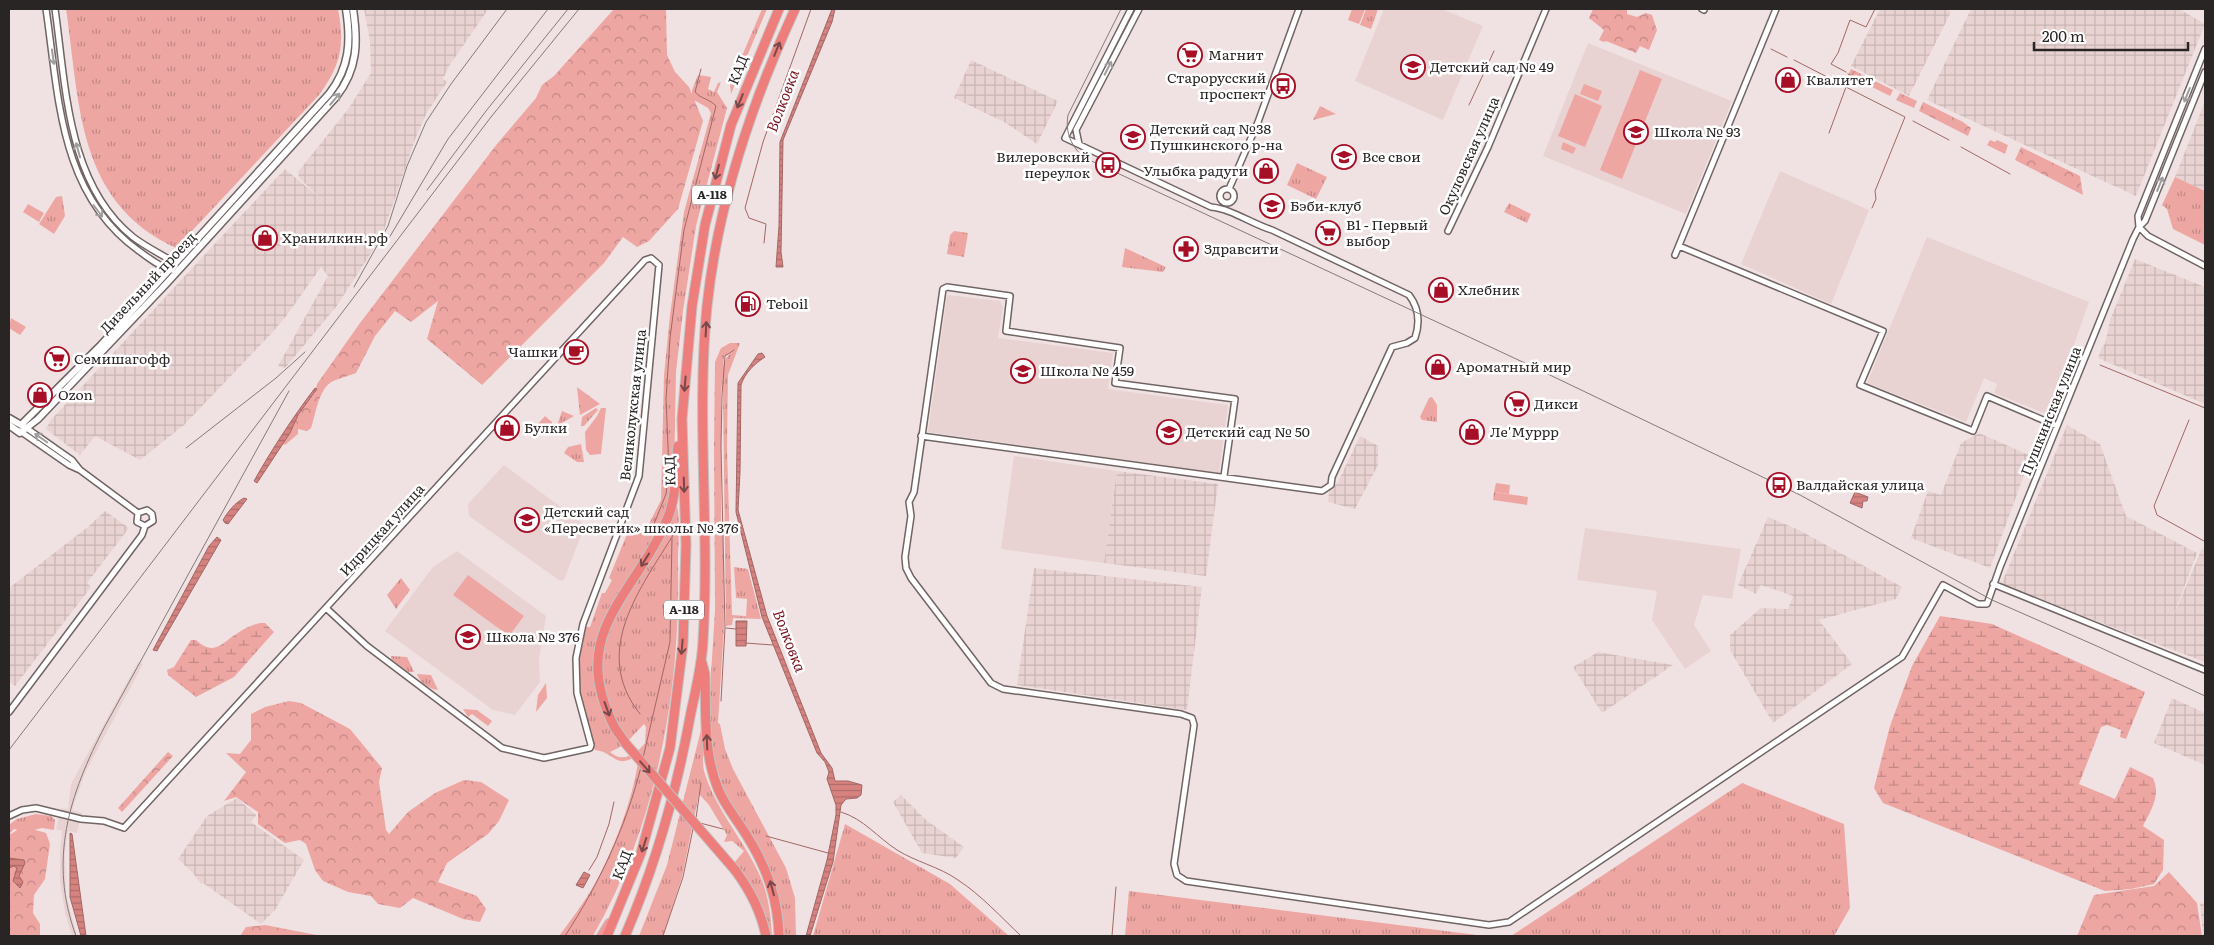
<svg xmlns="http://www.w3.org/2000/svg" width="2214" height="945" viewBox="0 0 2214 945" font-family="Literata,serif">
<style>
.built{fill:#e9d3d2}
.industrial{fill:url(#industrial-grid)}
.grass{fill:url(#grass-tufts)}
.forest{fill:url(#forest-crowns)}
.wetland{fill:url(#wetland-marsh)}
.garden{fill:#eea6a3}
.water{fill:url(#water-rules);stroke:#a26765}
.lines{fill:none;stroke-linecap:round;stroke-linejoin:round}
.stream{stroke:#a26765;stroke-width:1}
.minor-casing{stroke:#716564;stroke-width:8}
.tertiary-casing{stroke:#716564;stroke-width:9}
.trunk-casing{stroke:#c3c2c2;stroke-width:10}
.motorway-casing{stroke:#c3c2c2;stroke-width:11}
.minor{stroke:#fff;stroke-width:5}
.tertiary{stroke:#fff;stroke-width:6}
.trunk{stroke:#f29896;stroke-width:8}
.motorway{stroke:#ee7e7c;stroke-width:9}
.tram{stroke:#837a7a;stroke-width:1}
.rail{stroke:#837a7a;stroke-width:1}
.motorway-bridge-casing{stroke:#c3c2c2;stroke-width:11;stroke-linecap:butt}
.motorway-bridge{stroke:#ee7e7c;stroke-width:9}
.oneway{stroke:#784948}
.oneway2{stroke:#9f9d9d}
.labels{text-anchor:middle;stroke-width:5;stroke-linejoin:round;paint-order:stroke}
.shield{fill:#fff;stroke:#6a6666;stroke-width:1}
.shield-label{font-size:12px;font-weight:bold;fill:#2a2525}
.poi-label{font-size:14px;fill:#2a2525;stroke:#fff;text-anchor:start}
.street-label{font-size:14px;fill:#2a2525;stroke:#fff}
.water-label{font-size:15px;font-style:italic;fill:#79141e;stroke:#fff}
</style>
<defs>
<pattern id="industrial-grid" width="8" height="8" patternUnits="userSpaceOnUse" patternTransform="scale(1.25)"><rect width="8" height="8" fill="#e9d3d2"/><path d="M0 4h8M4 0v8" fill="none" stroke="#c8b5b4"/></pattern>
<pattern id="grass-tufts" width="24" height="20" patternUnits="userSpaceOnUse" patternTransform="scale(1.25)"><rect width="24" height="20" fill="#eea6a3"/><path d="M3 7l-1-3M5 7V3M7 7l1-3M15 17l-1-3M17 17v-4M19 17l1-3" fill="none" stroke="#c18785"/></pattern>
<pattern id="forest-crowns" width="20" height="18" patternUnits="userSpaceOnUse" patternTransform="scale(1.25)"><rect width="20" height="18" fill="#eea6a3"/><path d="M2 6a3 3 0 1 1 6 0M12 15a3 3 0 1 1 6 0" fill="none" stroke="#c18785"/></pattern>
<pattern id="wetland-marsh" width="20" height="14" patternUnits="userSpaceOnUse" patternTransform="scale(1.25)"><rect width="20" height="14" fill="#eea6a3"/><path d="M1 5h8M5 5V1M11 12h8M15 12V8" fill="none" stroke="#c18785"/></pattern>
<pattern id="water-rules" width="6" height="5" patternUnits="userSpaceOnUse" patternTransform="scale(1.25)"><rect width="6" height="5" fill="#d68380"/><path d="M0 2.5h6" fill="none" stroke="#ae6b69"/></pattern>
</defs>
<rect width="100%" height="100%" fill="#f0e2e2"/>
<path class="built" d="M1384,9H1442L1483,26L1443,120L1355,81Z
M1588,43L1732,101L1686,214L1543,156Z
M1780,171L1869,210L1831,304L1741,264Z
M1927,237L2089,302L2049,415L1994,393L1997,384L1984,378L1966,422L1867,383Z
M947,295L1000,301L1003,307L998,338L1113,353L1108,389L1228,405L1219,473L928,432Z
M1014,456L1117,471L1104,563L1001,549Z
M504,465L585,525L564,580L560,581L469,516L468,504Z
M1585,528L1741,549L1732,599L1703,595L1694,625L1711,651L1685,669L1652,620L1657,591L1577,580Z
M457,551L546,616L539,660L540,682L515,715L493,710L385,631L433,567Z
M138,662L143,664L85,773L72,810L82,813L77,833L68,831L65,853L66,895L77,936H72L65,913L60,881V853L62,831L56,829L61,808L68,809L71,784Z"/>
<path class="industrial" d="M364,9H485L487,11L449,66L443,79L447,82L426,114L416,137L382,236L336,307L285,368L278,366L328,276L321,267L287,315L272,333L184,425L140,460L95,436L80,455L46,429L50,421L237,220L285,169L321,199L299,178L298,172L349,108L371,73L370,41Z
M1880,9H1946L1951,12L1909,96L1851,66Z
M1971,9H2179L2205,24L2136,196L1927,100Z
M971,60L1058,101L1037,144L1004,122L954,98Z
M2205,101V191L2175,177Z
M2135,259L2205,287V404L2098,358L2102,347L2105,344L2110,320Z
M2067,425L2100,444L2126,516L2197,553L2171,622L2202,548L2205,550V662L2001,585Z
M1979,433L2031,456L1990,568L1911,538L1928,491L1941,495L1961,443Z
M1360,436L1378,446V465L1355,509L1328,502L1329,491L1338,482Z
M1117,471L1218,484L1206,576L1104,563Z
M105,511L129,528L87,583L91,587L15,686L9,681V588L89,526Z
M1768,517L1799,530L1902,587L1896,599L1819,620L1852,664L1773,723L1730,650V635L1761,608L1788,609L1793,596L1761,585L1756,594L1738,585Z
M1034,568L1202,587L1187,710L1017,685Z
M1598,652L1673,665L1602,713L1573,667Z
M2172,698L2205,713V765L2154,743Z
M901,795L926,820L964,847L956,858L922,853L893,802Z
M237,798L256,815L251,822L304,860L275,910L261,924L203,883L201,884L193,873L178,859L207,816Z
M2203,903L2205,904V936H2203L2200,904Z"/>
<path class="grass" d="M66,9H338C345,45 341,65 319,95L176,248C76,202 80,103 66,9Z
M762,9H767L731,94L730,84Z
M1352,9H1365L1359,24L1348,20Z
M1366,9L1371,10L1378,9L1371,29L1360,25Z
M698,75L711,77L708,89L714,92L718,83L721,82L717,92L727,108L696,226L683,311L676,372L674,474L669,503L655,537L608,610L599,630L596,646L595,682L598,701L608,725L622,746L610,752C622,763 636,755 645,743L646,727L644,724L628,741L617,726L603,691L601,670L606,633L676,502C681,516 678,546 678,562C681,690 657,824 593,936H559C571,920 584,903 594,885C614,850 635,794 639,754C615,771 617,753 595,750L592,745L579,694L578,658L585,627H590L602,593H605L612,580L609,578L629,529L644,534L661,500L664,375L670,315L684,212L711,113L708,108L692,99V90Z
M1320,106L1336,114L1313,120Z
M1297,163L1327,177L1316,199L1287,185Z
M2175,177L2205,191V245L2173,229L2167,209L2162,205Z
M62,196L65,216L54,234L39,224L56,197Z
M1509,203L1531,214L1527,223L1504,212Z
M954,231L968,233L964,257L947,254L950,235Z
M1125,248L1166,267L1163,272L1122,267Z
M730,343H740L728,375L727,447L732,615L746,616L747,599L736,598L734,567L748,569L761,619L733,618L732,625L726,626L723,395C723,375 719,362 734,349L724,357L721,395V531H723L724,626L718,723L720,724L725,749L733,769L786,868L795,898L796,936H781L776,886L765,861L724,790L712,754L708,721L715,611L714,447L715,362L721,348Z
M577,387L600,404L580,415Z
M1432,397L1437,405V422L1422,420L1420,417L1429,398Z
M596,408L598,410L584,426H581L582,417Z
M562,411L574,416L557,426Z
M545,416L552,422L553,428L536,426Z
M581,444L584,462H577L564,453L568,447Z
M1494,492L1528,497L1527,505L1493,500Z
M401,578L410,590L396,609L387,595Z
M391,656L407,657L414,672H408L391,659Z
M417,674L431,675L438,690C429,689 420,683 417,674Z
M546,683L547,698L536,712L538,695Z
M463,709L477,710L492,721L488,726L472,714L468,717Z
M701,730C706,741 701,759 704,771C716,812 748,844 763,883C769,900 771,918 772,936H769L734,863L744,851L732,841L724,842L727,835L709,805L699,794L682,877L663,936H639L667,865Z
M1742,783L1844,824L1850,908L1834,936H1511Z
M36,814L51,816L55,820L54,830L42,828L24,832L14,829L9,834L10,824L17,819Z
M845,824L950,884L1009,936H813Z
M1129,891L1485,936H1125Z"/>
<path class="forest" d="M614,9H666L667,55L675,72L689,87L703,121L678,209L649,241L637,247L623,237L604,263L482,385L427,339L438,301L411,322L395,311L375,336L356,373C349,376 340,378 333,381C318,389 316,414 311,428L307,431L298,429V434L285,445L283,444L298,415L315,393L317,384L360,323L497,144L536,98L542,85L554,76Z
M1593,9H1627V14L1637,17L1646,13L1652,15L1657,30L1649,50L1640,46L1636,53L1606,41L1604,42L1599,40L1604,30L1589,18Z
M1851,69L1893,90L1890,96L1848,75Z
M1900,93L1917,101L1914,108L1896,100Z
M1923,102L1963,122L1971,128L1968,136L1919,111Z
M1990,140L1995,142L1997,140L2008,145L2005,154L1987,145Z
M2021,147L2080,176L2083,195L2015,160Z
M289,701L301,703L350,729L382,768L379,782L386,830L389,834L408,812L435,793L464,780L481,782L509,800L499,821L488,834L447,863L438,882L477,896L486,909L480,922L463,919L413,898L400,908L378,904L371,896L348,892L323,881L315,870L306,844L300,840L285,843L258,824V812L236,797L224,801L246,772L226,753L240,754L251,740V714L265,707Z
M168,752L173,756L122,812L118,808Z
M19,829H32L46,833L50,844L45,879L34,895L33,913L40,924V936H9V835Z
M2169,872L2197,903L2202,936H2077L2094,895L2154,886Z
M265,925L322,936H240L246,927Z"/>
<path class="wetland" d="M1940,616L1992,624L2145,692L2126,739L2120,737L2121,730L2107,725L2101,727L2079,784L2115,799L2130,767L2153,778C2161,796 2151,810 2143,826L2164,840L2163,870L2154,884L2131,889L2105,891L1883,803L1874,788L1890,726L1912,666Z
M260,623H265L274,632L234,677L196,697L168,675L167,670L174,667L191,640H196C215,657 221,643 238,633C245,628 252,625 260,623Z"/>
<path class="garden" d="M1640,70L1662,79L1622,179L1600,170Z
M1584,84L1602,91L1598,101L1580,94Z
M1575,94L1602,106L1585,147L1558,136Z
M1563,142L1576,148L1573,154L1561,149Z
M28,204L44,213L39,222L23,212Z
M11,318L26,327L20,335L9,328Z
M601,408H606L601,454L590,455L586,450L585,432L597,416Z
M1496,483L1510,485L1509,494L1494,492Z
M468,575L524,616L509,636L453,595Z"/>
<path class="water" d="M832,9H835L832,22L783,140L781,252L783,267H776L779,226L780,142Z
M762,353L765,357C754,364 745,373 741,385L740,472L738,510L767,616L821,753L832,768L835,781H848L862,785L861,795L857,798L846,799L841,805L833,862L810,936H806L827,860L836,815V805L827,779L829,772L825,762L817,753L762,617L736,512L738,383L758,354Z
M315,388L317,389L298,415L290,433L257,483L254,481C272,449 293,417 315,388Z
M1855,492L1868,497L1867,501H1863L1862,508L1850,503Z
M244,498L247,499L228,524L225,523L223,520C229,510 235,503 244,498Z
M217,537L221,540L159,647L157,651L153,650L209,546Z
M736,621H747L746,646H736Z
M70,833L72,834L86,936H81L70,897Z
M9,858L24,860L25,863L19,876L23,882L20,888L13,881L17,868L14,866L9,868Z
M584,872L590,875L583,888L576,885Z"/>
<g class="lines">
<path class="stream" d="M1771,49L1787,57
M1794,60L1839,83
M1846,72L1831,64L1838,53L1850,20L1866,27L1875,9
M1848,74L1856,78
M1469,105L1494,51
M1913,121L1949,140
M1829,133L1846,87L1905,117L1875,191L1876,199L1872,208
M1961,147L2010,174
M764,243L766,224L749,218L745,208L763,142L811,9
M2100,365L2205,408
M2189,420L2154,506L2157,515L2204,541
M654,524L666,494L669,470L666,399L670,338L684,230L716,106C710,99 701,99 695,92L701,69
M726,628L736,629
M745,643L773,645
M721,701L725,628L721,446L722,395L725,356L734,350
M640,714C590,651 641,588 675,532H672
M643,758L670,642L672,538
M841,812C864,819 877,837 897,850C916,862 940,867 958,880C981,895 1001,917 1021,936
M696,818L701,783
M700,823L723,829
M766,836L828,853
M589,870L597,857L609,824L614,802
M565,936C599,884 626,827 641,767
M663,936L683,877L693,829
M1112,936L1116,887"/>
<defs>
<path id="minor" d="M46,9C59,97 59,194 139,251C149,258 161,268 172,270
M55,9C66,86 67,184 133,237C146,247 161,254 175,263V265
M1702,9L1704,10
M1079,144L1076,130L1139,9
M1220 196a7 7 0 1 1 14 0a7 7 0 1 1-14 0Z
M1229,189L1258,122L1299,9
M2139,227L2138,216L2205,49
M2139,227L2148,236L2205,266
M1448,231L1488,147L1546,9
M1679,246L1883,331L1860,385L1973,431L1987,396L2057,426
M1675,255L1776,9
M25,427L72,460L80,470L138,513
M20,431L69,465L80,470
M921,436L1322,491L1331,485L1332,477L1392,347L1407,343L1415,338C1420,323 1419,308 1409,295L1272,230C1252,224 1232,209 1211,207L1065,138L1131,9
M1224,476L1235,399L1115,383L1120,348L1006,331L1010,296L947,287L943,289L914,492L909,502L911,516L905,557L906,568L911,578L991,683L1003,689L1181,714L1192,718L1194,725L1174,864L1177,875L1186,881L1489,925L1509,922L1902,657L1943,585L1978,604H1987L2000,567L2133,239L2139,227L2145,221L2205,72
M138,513L147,510L152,514L153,521L145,526
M138,513L137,522L145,526
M1993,584L2205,670
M9,712L142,535L145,526
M9,816L22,810L36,808L81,819L104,821L124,828L645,260L651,258L659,265L639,476L583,624L576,658L577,693L591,745L590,748L544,758L502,748L367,646L326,608"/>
<path id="tertiary" d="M9,418L21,425L101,345L329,94C350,67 351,41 346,9
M9,425L20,433L38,419L166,284L336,97C358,69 358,42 353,9"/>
<path id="trunk" d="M601,936L609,923"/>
<path id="motorway" d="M702,663L705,674C706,714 703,754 719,791C726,807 738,821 747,836C767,868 778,899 779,936
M615,728C565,632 636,596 668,517C677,495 675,469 678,446
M735,870C750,890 761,911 766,936
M607,936L641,853L670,748L683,644L686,545L682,419L692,306L705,225L731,125L779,9
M625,936C656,864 677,790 691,712C696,689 702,665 703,641C710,530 696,417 707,306C718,203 752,102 795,9"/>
</defs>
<use href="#minor" class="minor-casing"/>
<use href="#tertiary" class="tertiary-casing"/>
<use href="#trunk" class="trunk-casing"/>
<use href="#motorway" class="motorway-casing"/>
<use href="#minor" class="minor"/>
<use href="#tertiary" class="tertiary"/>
<use href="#trunk" class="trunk"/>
<use href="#motorway" class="motorway"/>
<path class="tram" d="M1121,9L1068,115C1065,132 1071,147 1085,158L1527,364L1800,495L1992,600L2099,647L2205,696"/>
<path class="rail" d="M427,190L486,111L568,9
M389,238L448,139L548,9
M354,287L388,226L407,166L426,122L451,84L507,9
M186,448L276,378L305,352
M9,750L491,117L579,9
M76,936C48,860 69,795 105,726L289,391"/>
<defs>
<path id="motorway-bridge" d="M615,728L626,744L735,870"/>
</defs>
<use href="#motorway-bridge" class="motorway-bridge-casing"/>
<use href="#motorway-bridge" class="motorway-bridge"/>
</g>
<defs><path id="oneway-shaft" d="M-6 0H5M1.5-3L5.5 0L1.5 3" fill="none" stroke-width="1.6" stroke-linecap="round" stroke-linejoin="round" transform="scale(1.25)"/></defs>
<g class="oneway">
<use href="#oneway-shaft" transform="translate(777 49) rotate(-68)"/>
<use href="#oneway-shaft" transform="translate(740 101) rotate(112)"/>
<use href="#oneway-shaft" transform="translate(717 172) rotate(105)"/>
<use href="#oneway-shaft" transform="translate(706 329) rotate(-87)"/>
<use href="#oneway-shaft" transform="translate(685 384) rotate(95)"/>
<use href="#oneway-shaft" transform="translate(684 485) rotate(88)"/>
<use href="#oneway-shaft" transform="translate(645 560) rotate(122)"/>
<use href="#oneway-shaft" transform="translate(682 647) rotate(95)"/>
<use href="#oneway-shaft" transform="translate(607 709) rotate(70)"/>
<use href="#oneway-shaft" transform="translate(707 742) rotate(-92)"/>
<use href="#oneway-shaft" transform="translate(645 767) rotate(49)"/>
<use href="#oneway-shaft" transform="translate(644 845) rotate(108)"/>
<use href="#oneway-shaft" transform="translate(772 888) rotate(-105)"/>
</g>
<g class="oneway2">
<use href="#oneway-shaft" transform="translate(53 57) rotate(82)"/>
<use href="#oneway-shaft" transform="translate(1108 68) rotate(-63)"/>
<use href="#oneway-shaft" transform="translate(2187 95) rotate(112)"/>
<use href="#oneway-shaft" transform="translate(335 99) rotate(-50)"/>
<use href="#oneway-shaft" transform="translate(78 150) rotate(-106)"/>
<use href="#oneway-shaft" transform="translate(2160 184) rotate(-68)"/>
<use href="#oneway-shaft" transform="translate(98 211) rotate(53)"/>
<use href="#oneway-shaft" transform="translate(41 438) rotate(-145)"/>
</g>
<defs>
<symbol id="supermarket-ring" viewBox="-11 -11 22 22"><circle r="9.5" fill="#fff" stroke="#a70f27" stroke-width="1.5"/><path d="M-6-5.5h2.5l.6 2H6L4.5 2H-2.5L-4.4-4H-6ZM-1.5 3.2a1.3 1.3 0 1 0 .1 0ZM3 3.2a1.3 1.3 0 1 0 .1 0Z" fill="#a70f27"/></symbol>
<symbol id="school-ring" viewBox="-11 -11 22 22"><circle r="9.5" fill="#fff" stroke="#a70f27" stroke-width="1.5"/><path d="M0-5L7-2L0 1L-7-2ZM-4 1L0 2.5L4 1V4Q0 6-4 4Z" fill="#a70f27"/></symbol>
<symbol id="shop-ring" viewBox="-11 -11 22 22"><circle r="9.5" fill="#fff" stroke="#a70f27" stroke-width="1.5"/><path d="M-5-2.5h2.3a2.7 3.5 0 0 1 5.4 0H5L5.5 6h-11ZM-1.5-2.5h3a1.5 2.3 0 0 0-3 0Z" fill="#a70f27"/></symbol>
<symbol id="bus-ring" viewBox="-11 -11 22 22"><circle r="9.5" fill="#fff" stroke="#a70f27" stroke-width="1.5"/><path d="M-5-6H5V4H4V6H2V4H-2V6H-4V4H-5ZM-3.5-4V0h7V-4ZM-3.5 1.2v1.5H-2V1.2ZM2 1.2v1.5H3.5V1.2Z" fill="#a70f27"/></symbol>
<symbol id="pharmacy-ring" viewBox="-11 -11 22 22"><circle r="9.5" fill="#fff" stroke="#a70f27" stroke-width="1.5"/><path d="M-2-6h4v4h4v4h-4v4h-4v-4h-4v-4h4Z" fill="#a70f27"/></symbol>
<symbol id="fuel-ring" viewBox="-11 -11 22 22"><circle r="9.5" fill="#fff" stroke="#a70f27" stroke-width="1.5"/><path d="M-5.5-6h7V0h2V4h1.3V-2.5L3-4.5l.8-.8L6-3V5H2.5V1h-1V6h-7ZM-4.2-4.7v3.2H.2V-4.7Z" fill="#a70f27"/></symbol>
<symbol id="cafe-ring" viewBox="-11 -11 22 22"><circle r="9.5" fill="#fff" stroke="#a70f27" stroke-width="1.5"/><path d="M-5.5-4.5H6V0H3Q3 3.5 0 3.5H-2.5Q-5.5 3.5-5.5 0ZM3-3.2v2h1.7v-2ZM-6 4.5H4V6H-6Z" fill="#a70f27"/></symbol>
</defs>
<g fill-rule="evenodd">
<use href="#supermarket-ring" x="1176" y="41" width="28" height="28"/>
<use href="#school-ring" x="1399" y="53" width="28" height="28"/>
<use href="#shop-ring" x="1774" y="66" width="28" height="28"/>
<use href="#bus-ring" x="1269" y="72" width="28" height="28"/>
<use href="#school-ring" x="1622" y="118" width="28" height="28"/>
<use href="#school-ring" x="1119" y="123" width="28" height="28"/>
<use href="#school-ring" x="1330" y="143" width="28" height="28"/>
<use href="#bus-ring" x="1094" y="151" width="28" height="28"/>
<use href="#shop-ring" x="1252" y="157" width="28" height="28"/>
<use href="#school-ring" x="1258" y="192" width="28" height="28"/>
<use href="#supermarket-ring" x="1314" y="219" width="28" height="28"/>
<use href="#shop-ring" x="251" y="224" width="28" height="28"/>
<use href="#pharmacy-ring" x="1172" y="235" width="28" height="28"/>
<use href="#shop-ring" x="1427" y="276" width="28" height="28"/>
<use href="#fuel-ring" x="734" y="290" width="28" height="28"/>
<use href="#cafe-ring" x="562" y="338" width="28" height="28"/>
<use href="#supermarket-ring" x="43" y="345" width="28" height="28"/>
<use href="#shop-ring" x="1424" y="353" width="28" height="28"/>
<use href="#school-ring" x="1009" y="357" width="28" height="28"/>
<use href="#shop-ring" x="26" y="381" width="28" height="28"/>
<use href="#supermarket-ring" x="1503" y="390" width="28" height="28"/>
<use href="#shop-ring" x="493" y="414" width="28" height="28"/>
<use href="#school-ring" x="1155" y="418" width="28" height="28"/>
<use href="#shop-ring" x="1458" y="418" width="28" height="28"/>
<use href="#bus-ring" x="1765" y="471" width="28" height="28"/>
<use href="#school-ring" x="513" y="506" width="28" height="28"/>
<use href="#school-ring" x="454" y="623" width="28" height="28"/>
</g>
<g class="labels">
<g class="shield">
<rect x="692" y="185.5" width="40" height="19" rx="4"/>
<rect x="664" y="600.5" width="40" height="19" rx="4"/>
</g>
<g class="shield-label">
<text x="712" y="199">А-118</text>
<text x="684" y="614">А-118</text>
</g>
<g class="poi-label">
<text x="1208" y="60">Магнит</text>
<text x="1430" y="72">Детский сад № 49</text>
<text x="1266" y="83" text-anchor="end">Старорусский<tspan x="1266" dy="16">проспект</tspan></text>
<text x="1806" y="85">Квалитет</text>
<text x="1150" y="134">Детский сад №38<tspan x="1150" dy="16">Пушкинского р-на</tspan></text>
<text x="1654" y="137">Школа № 93</text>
<text x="1090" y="162" text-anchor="end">Вилеровский<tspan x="1090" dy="16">переулок</tspan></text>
<text x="1362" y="162">Все свои</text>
<text x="1248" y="176" text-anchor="end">Улыбка радуги</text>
<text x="1290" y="211">Бэби-клуб</text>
<text x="1346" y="230">В1 - Первый<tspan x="1346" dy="16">выбор</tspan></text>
<text x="282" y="243">Хранилкин.рф</text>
<text x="1204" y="254">Здравсити</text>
<text x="1458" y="295">Хлебник</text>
<text x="766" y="309">Teboil</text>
<text x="558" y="357" text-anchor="end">Чашки</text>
<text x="74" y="364">Семишагофф</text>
<text x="1456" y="372">Ароматный мир</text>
<text x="1040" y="376">Школа № 459</text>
<text x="58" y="400">Ozon</text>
<text x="1534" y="409">Дикси</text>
<text x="524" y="433">Булки</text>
<text x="1186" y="437">Детский сад № 50</text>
<text x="1490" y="437">Ле'Муррр</text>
<text x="1796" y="490">Валдайская улица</text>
<text x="544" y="517">Детский сад<tspan x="544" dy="16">«Пересветик» школы № 376</tspan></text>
<text x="486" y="642">Школа № 376</text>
</g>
<g class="street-label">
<text transform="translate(738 70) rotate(-68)" y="5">КАД</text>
<text transform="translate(1469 156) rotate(-66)" y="5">Окуловская улица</text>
<text transform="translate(148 283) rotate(-47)" y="5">Дизельный проезд</text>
<text transform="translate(633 405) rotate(-84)" y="5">Великолукская улица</text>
<text transform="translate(2051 411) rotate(-68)" y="5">Пушкинская улица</text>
<text transform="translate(670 471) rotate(-92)" y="5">КАД</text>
<text transform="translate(382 530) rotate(-48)" y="5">Идрицкая улица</text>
<text transform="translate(622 865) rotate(-69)" y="5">КАД</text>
</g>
<g class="water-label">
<text transform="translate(783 101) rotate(-69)" y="5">Волковка</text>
<text transform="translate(789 641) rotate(69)" y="5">Волковка</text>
</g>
</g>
<rect width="2214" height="945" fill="none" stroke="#2a2525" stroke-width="20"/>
<path d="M2034 42v8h154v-8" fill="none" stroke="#2a2525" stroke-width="2.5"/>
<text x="2042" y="42" font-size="15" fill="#2a2525" stroke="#ffffff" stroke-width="4" paint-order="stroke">200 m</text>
</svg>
